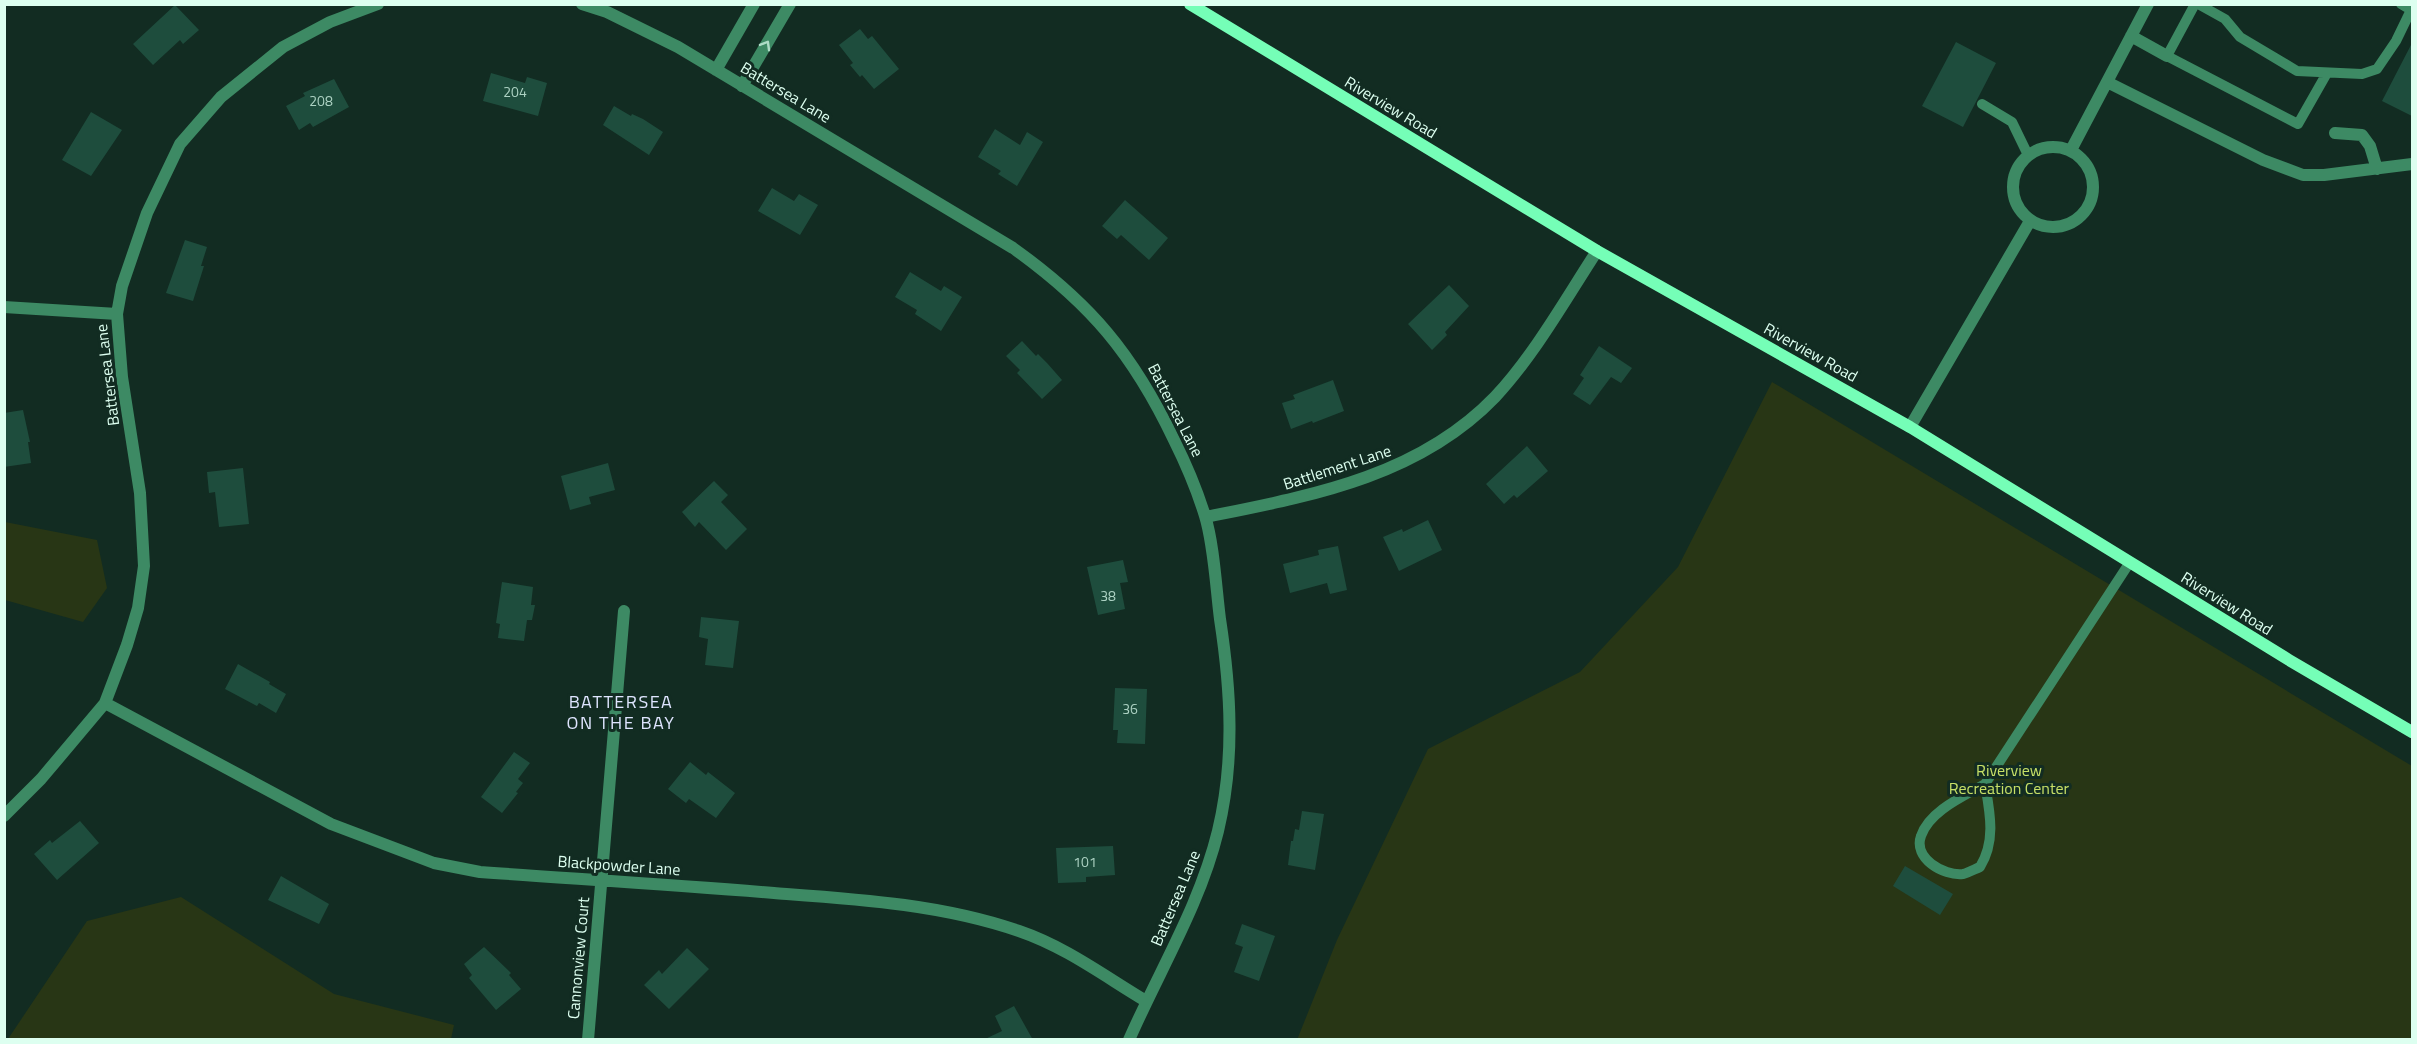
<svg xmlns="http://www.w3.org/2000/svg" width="2417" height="1044" viewBox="0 0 2417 1044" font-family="'Titillium Web',sans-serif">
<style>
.green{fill:#283615}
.building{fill:#1e4d3d}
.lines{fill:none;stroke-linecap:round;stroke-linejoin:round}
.lane{stroke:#3d8a64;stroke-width:10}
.street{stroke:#3d8a64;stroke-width:12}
.secondary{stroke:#75feb7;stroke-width:12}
.oneway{stroke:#addcc6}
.labels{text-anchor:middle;stroke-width:6;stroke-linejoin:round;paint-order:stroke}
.number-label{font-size:14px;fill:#add2c3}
.street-label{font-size:16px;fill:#ddfff0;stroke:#122c22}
.park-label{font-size:16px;fill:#c7e067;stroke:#122c22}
.neighbourhood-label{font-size:18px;letter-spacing:1.5px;fill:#dfe5ff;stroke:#122c22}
</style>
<rect width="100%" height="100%" fill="#122c22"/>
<path class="green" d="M1772,382L2412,766V1039L1297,1040L1337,940L1428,749L1580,672L1678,567Z
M5,522L97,540L107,588L83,622L5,600Z
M181,897L334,994L454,1025L451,1039H8L87,921Z"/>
<path class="building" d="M175,5L199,30L183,44L180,40L153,65L133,44Z
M860,29L868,39L872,36L899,69L874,89L862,75L860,77L850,65L853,63L839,45Z
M1956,42L1996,63L1963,127L1922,106Z
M2412,43V116L2382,101Z
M491,73L525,83L527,77L547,83L538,116L483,101Z
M334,79L349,107L313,127L310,123L299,130L286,106L305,96L303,93Z
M614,106L631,116L632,114L643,119L663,132L649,155L603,125Z
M91,112L122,130L91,176L62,160Z
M995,129L1020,145L1027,132L1043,142L1017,186L998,174L1001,171L978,157Z
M772,188L794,201L799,194L818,205L800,235L758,211Z
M1125,200L1168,238L1149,260L1121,235L1117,239L1102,226Z
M185,240L207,247L201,266H204L193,301L166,293Z
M910,272L941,291L944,286L962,297L941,331L915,314L917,310L895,297Z
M1449,285L1469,306L1445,332L1447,335L1432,350L1408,324Z
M1022,341L1036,356L1038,354L1047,363L1062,380L1042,399L1017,373L1020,370L1006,356Z
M1599,346L1632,368L1621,383L1611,377L1590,405L1573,394L1584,378L1580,375Z
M1333,380L1344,411L1313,423L1312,421L1291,429L1282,403L1295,399L1293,395Z
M23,410L30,442H28L31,463L4,467V413Z
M1527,446L1548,471L1517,498L1514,495L1504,504L1486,484Z
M608,463L615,490L589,497L591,504L570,510L561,476Z
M243,468L249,524L219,527L215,492L209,493L207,472Z
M714,481L728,495L721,502L747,529L726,550L699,522L695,527L682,512Z
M1428,520L1442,550L1399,571L1383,537L1402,529L1403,532Z
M1338,546L1347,590L1330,594L1327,583L1290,593L1283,564L1319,555L1318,550Z
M1123,560L1128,582L1120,583L1125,609L1098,615L1087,567Z
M502,582L533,587L531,605H535L532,620H527L524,641L498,638L500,624L496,623Z
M701,617L739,621L733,668L705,665L708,639L699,637Z
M238,664L270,682L269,684L286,694L276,713L259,703L257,706L225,689Z
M1115,688L1147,689L1145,744L1117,743L1118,730H1113Z
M514,752L530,763L518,779L523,783L516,792L518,793L502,813L481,797Z
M690,762L706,775L708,772L735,793L716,818L689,799L686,803L668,789Z
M1302,811L1324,814L1315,870L1288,865L1291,841H1293L1295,829L1299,830Z
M80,821L99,843L57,880L34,854L50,840L52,843Z
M1113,846L1115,875L1086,877V882L1058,883L1056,848Z
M1905,866L1953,894L1940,915L1893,886Z
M281,876L329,904L319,924L268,900Z
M1242,924L1275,936L1259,981L1234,972L1243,947L1235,944Z
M484,947L511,973L509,975L521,989L496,1010L469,978L472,975L464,964Z
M687,948L709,969L669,1009L644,985L659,970L662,974Z
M1014,1006L1033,1040H983L1002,1031L995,1016Z"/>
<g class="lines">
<path class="lane" d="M2195,4L2167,56L2298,124L2327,73
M2198,4L2225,19L2240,37L2297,71L2362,74L2377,69L2396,41L2411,10L2401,4
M1982,104L2012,122L2028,155
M1985,784L2130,562
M1985,784C1990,813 1996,841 1980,867C1975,869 1968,873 1963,874C1943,876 1913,858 1921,836C1929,811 1964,796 1985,784Z"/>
<path class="street" d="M582,4L607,12L678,47L1013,248C1091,304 1133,354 1174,440C1186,464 1197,490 1205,516C1214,545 1216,588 1220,619C1231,691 1235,760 1218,831C1200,905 1159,971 1129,1040
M2131,36L2167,56
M716,70L754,4
M2107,82L2263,160L2303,175H2324L2412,164
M742,86L790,4
M2335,133L2362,135L2370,146L2377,169
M2013 187a40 40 0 1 1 80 0a40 40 0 1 1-80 0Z
M2071,150L2148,4
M4,307L117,314
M1910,427L2030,221
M1206,517C1310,496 1418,477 1495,397C1535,354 1565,300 1597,251
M105,703L331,824L434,863L480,872C578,879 676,885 774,893C856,899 941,904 1019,931C1066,947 1104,976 1146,1001
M4,816L41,779L105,703L127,645L138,608L144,566L140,493L122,377L117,314L122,286L147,213L180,144L221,97L283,47L330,22L378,4
M588,1040L624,611"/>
<path class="secondary" d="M1190,4L1597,251L1910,427L2289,660L2412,732"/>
</g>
<defs><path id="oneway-chevron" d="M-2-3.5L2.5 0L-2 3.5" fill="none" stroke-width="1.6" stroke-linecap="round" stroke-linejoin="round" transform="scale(1.5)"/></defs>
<use class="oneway" href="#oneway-chevron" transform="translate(766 45) rotate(-60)"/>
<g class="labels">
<g class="number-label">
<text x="515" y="97">204</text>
<text x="321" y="106">208</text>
<text x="1108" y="601">38</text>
<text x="1130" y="714">36</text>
<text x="1085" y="867">101</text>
</g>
<g class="street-label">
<text transform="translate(786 92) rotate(31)" y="6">Battersea Lane</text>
<text transform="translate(1391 107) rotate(31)" y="6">Riverview Road</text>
<text transform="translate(1811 352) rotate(29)" y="6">Riverview Road</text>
<text transform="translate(107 375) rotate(-97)" y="6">Battersea Lane</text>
<text transform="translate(1176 410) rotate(63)" y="6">Battersea Lane</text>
<text transform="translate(1337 467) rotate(-18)" y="6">Battlement Lane</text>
<text transform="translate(2227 603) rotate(32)" y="6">Riverview Road</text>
<text transform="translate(619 865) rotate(4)" y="6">Blackpowder Lane</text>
<text transform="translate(1175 898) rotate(-67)" y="6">Battersea Lane</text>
<text transform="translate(578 958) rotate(-85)" y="6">Cannonview Court</text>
</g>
<g class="park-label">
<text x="2009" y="776">Riverview<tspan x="2009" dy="18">Recreation Center</tspan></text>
</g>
<g class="neighbourhood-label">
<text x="621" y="708">BATTERSEA<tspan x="621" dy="21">ON THE BAY</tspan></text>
</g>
</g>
<rect width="2417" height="1044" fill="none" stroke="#ddfff0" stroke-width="12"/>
</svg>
